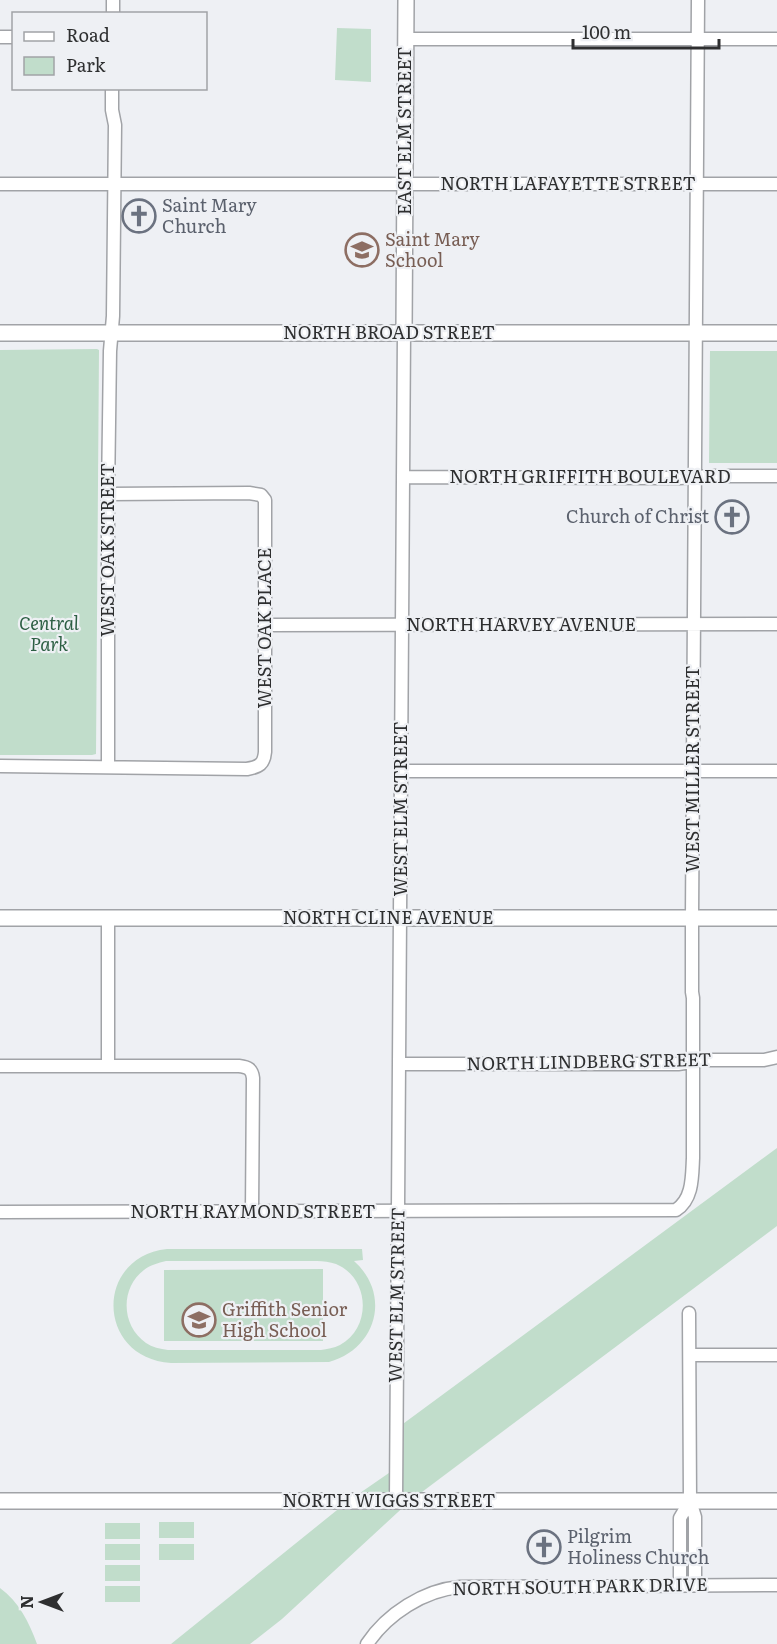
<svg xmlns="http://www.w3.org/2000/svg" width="777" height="1644" viewBox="0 0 777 1644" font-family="Literata,serif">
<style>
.green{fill:#c1ddcb;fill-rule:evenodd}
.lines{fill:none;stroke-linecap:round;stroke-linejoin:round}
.minor-casing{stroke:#a1a3a7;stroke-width:15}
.tertiary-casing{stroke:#a1a3a7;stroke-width:18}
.minor{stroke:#fff;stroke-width:12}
.tertiary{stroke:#fff;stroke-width:15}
.labels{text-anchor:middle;stroke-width:4.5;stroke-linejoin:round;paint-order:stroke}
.street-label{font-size:18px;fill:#2e2f30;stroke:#eef0f4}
.worship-label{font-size:18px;fill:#5b616d;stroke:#eef0f4;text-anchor:start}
.education-label{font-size:18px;fill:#785e54;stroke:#eef0f4;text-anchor:start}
.park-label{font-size:18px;font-style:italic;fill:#2d5f44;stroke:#eef0f4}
</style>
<rect width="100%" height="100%" fill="#eef0f4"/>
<path class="green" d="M337,28L371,29V82L335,80Z
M97,349L99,350L96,754L92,755H0V350Z
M710,351H777V463H709Z
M777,1148V1226L410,1501L282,1619L250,1644H171L347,1502L399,1466L396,1429Z
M167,1249H362L363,1260L354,1261C392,1295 376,1349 329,1362L171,1363C96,1358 94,1257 167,1249ZM166,1261H317C323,1261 330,1262 336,1264C370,1278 372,1328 340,1345C334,1348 327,1349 321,1350H168C160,1349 152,1347 146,1343C121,1326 120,1288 144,1270C150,1265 158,1263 166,1261Z
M323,1269V1341H164V1270Z
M159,1522H194V1538H159Z
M105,1523H140V1539H105Z
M105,1544H140V1560H105Z
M159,1544H194V1560H159Z
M105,1565H140V1581H105Z
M105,1586H140V1602H105Z
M0,1588C19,1602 29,1622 37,1644H0Z"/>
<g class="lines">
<defs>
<path id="minor" d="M113,14V0
M0,37H14
M406,39H777
M0,184H777
M403,477L679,478L712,476H777
M265,625L777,624
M0,766L247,769C259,767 264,764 265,752V500L261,495L249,493L108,494
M108,766V494L110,351L113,316L115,125L112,110V88
M401,771H777
M400,1064H678L704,1060H764L777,1057
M0,1066H239C248,1067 252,1069 253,1078L252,1211
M108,1066V918
M0,1212L676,1210C693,1199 692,1177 693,1158V998L692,992V918L698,0
M689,1313L690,1501L695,1517V1585
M690,1355H777
M396,1501L404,333
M680,1585V1518L690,1501
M367,1644C387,1614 424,1590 460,1587L777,1585"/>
<path id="tertiary" d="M0,333H777
M404,333L406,0
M0,918H777
M0,1501H777"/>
</defs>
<use href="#minor" class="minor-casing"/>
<use href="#tertiary" class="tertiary-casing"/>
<use href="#minor" class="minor"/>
<use href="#tertiary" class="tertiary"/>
</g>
<defs>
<symbol id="church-ring" viewBox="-11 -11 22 22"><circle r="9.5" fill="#eef0f4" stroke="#6b7280" stroke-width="1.5"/><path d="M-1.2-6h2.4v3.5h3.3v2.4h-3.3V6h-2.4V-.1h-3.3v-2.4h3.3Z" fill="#6b7280"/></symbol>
<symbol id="school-ring" viewBox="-11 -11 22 22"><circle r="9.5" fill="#eef0f4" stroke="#8d6e63" stroke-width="1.5"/><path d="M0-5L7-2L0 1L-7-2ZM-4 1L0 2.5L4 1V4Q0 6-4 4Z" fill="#8d6e63"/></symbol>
</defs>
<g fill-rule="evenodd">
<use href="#church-ring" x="120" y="197" width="38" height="38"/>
<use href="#school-ring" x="343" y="231" width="38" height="38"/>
<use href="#church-ring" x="713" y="498" width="38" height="38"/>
<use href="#school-ring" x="180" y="1301" width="38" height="38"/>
<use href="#church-ring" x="525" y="1528" width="38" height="38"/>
</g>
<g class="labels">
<g class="street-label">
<text transform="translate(405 131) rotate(-90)" y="6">EAST ELM STREET</text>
<text x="568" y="190">NORTH LAFAYETTE STREET</text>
<text x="389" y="339">NORTH BROAD STREET</text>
<text x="590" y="483">NORTH GRIFFITH BOULEVARD</text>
<text transform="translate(108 550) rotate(-90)" y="6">WEST OAK STREET</text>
<text x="521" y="631">NORTH HARVEY AVENUE</text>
<text transform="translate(265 628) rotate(-90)" y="6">WEST OAK PLACE</text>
<text transform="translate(693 769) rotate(-90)" y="6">WEST MILLER STREET</text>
<text transform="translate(401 809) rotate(-90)" y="6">WEST ELM STREET</text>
<text x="388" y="924">NORTH CLINE AVENUE</text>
<text transform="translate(589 1062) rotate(-1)" y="6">NORTH LINDBERG STREET</text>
<text x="253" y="1218">NORTH RAYMOND STREET</text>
<text transform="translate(397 1295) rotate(-89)" y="6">WEST ELM STREET</text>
<text x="389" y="1507">NORTH WIGGS STREET</text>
<text transform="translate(580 1587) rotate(-1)" y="6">NORTH SOUTH PARK DRIVE</text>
</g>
<g class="worship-label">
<text x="162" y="212">Saint Mary<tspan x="162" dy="21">Church</tspan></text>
<text x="709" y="523" text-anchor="end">Church of Christ</text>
<text x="567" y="1543">Pilgrim<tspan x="567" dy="21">Holiness Church</tspan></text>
</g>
<g class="education-label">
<text x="385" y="246">Saint Mary<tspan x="385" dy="21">School</tspan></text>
<text x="222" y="1316">Griffith Senior<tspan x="222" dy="21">High School</tspan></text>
</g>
<g class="park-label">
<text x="49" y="630">Central<tspan x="49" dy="21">Park</tspan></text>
</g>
</g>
<rect x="12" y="12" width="195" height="78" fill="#eef0f4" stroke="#a1a3a6" stroke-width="1.5"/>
<rect x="24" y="32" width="30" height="9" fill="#ffffff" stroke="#a1a3a6" stroke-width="1.5"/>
<text x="66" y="42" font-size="18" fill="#2e2f30">Road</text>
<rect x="24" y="57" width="30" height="18" fill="#c1ddcb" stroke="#a1a3a6" stroke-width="1.5"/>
<text x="66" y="72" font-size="18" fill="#2e2f30">Park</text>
<g transform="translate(42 1602) rotate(270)" stroke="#eef0f4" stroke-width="4.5" paint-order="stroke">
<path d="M0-4.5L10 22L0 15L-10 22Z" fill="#2e2f30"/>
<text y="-9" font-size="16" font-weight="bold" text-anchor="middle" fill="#2e2f30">N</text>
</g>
<path d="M573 39v9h146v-9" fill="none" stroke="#2e2f30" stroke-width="3"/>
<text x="582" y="39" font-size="18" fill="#2e2f30" stroke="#eef0f4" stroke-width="4.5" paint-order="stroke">100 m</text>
</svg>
